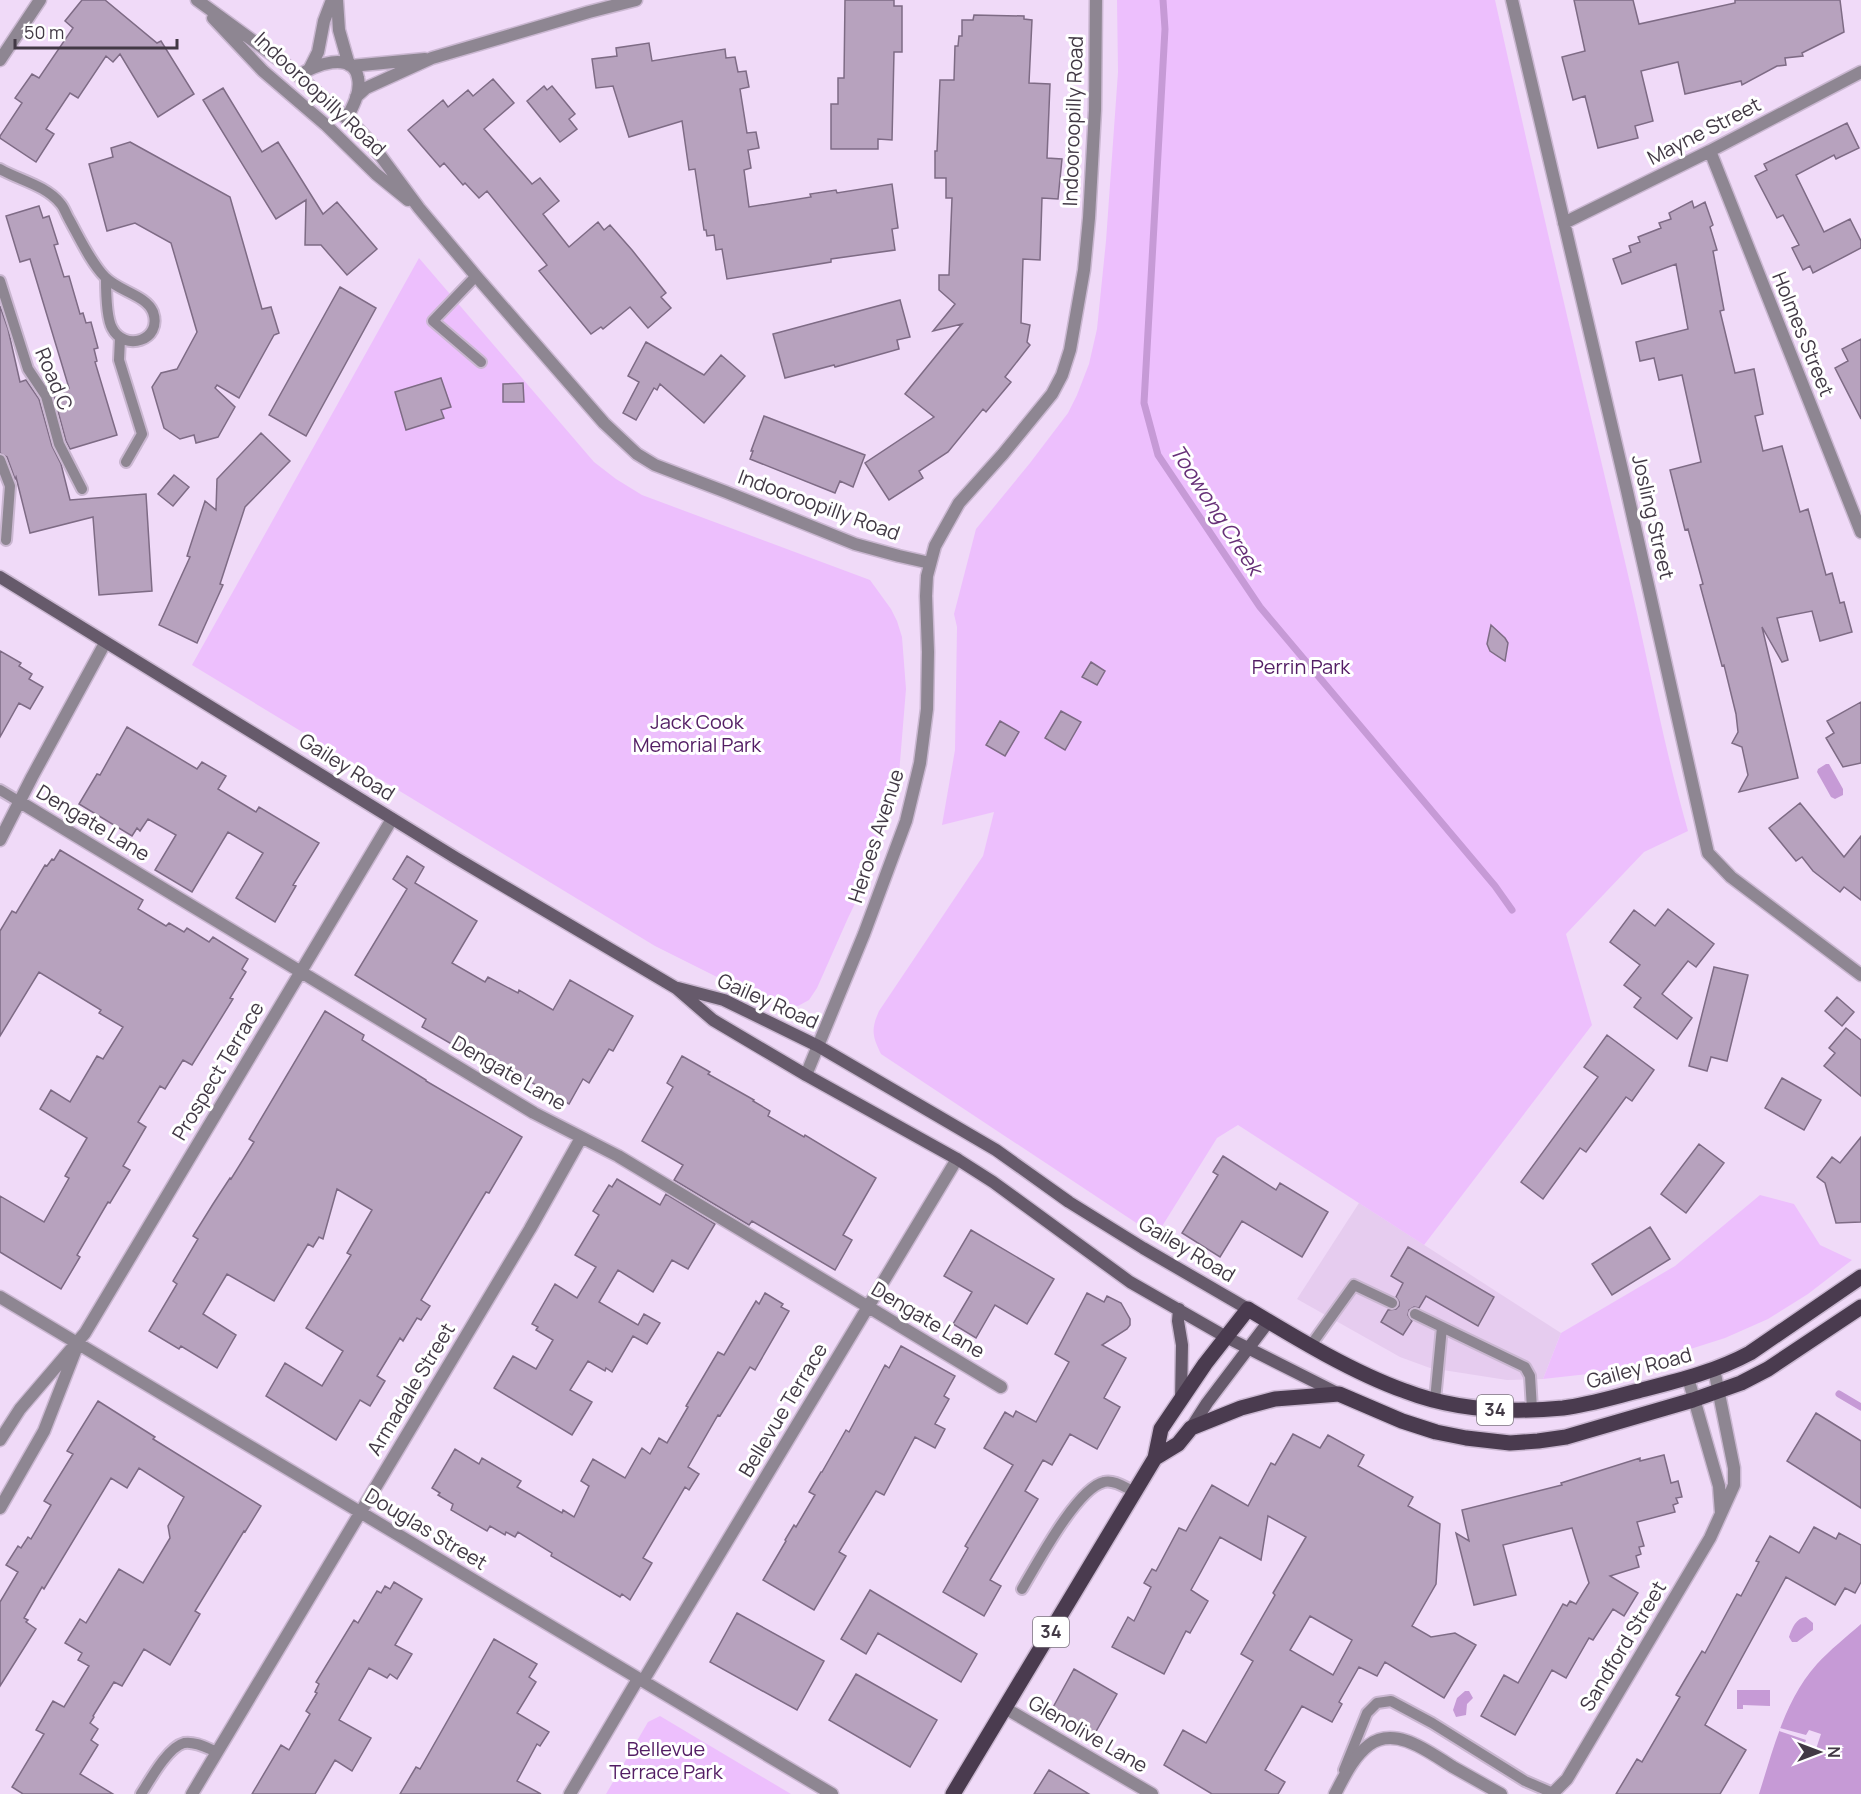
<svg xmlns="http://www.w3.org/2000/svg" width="1861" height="1794" viewBox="0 0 1861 1794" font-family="Manrope,sans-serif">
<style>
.built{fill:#e6ccef}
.green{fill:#edbffd}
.water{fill:#c69ad6}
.pier{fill:#f0daf8}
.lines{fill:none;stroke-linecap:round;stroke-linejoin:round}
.stream{stroke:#c69ad6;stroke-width:7}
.building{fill:#b7a2be;stroke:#7e6b85;stroke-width:1.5;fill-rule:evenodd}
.service-casing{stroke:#cab7d1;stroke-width:14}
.minor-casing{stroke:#cab7d1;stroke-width:15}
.tertiary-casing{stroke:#cab7d1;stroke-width:15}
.secondary-casing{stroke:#cab7d1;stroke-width:15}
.primary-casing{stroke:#cab7d1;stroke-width:18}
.service{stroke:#8e8692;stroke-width:10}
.minor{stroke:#8e8692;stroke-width:12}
.tertiary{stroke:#8e8692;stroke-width:12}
.secondary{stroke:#665a6b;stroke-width:12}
.primary{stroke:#4a3b4f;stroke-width:15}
.labels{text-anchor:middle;stroke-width:6;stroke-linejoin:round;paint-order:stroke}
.shield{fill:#fff;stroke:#7b747d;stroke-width:1.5}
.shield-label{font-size:18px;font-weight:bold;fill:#423945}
.street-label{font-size:20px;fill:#423945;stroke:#fff}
.park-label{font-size:20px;fill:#531d64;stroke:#fff}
.water-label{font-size:21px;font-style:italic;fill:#673078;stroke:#fff}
</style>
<rect width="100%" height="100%" fill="#f0daf8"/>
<path class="built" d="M1359,1203L1561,1333L1543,1379L1507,1380L1430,1368L1400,1357L1297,1299Z"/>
<path class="green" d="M1117,0H1495C1537,189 1581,377 1626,566C1647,654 1663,744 1688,831L1644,852L1566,934L1592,1025L1424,1245L1238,1125L1217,1138L1156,1236L881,1054C872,1036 871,1029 879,1011L983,856L994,812L942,825L955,750L957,627L954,614L976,529L1030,463L1068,413L1077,395L1089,364L1097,329L1106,241L1118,72Z
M419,258L594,462L616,479L642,495L870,580L891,609L897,621L902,637L906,689L898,786L873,866L848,918L817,988L809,1000L798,1006L778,1005L763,1000L655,946L192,665Z
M1760,1195L1794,1204L1820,1245L1852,1260L1808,1294L1768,1319L1725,1338L1659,1359L1597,1373L1543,1379L1561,1333L1675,1266Z
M660,1716L791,1794H606L648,1722Z"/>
<path class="water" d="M1826,764H1829L1843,789V795L1835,799L1831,797L1817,772L1818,769Z
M1806,1617L1813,1623V1630L1797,1642H1792L1789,1637C1792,1628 1796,1618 1806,1617Z
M1861,1624V1794H1759C1773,1750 1785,1699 1817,1664C1830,1650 1846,1637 1861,1624Z
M1737,1690H1770V1706L1743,1705V1709H1737Z
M1465,1691H1469L1473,1698L1467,1704L1466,1715L1456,1717L1453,1710L1457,1698Z"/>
<path class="pier" d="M1780,1728L1806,1735L1809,1730L1821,1734L1815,1752L1803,1748L1806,1740L1779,1731Z"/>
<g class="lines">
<path class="stream" d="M1163,0L1165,29L1144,403L1158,455L1260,607L1495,886L1512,910
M1839,1394L1861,1407"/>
</g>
<path class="building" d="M82,0H105L157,43L161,41L194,94L158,117L120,54L113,62L106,56L78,98L70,93L46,129L54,134L36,162L0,138V136L22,103L15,98L32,74L39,78L73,28L65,21Z
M845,0H894V6H902V52H894L892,140L878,139V149H831V104H838V78H844Z
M1574,0H1633L1639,24L1735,3V0H1840L1844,32L1802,53L1803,56L1785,58L1786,65L1777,66L1742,85L1741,81L1685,94L1678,62L1641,71L1653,121L1635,126L1638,138L1598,148L1585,96L1573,100L1562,57L1585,51Z
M974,15L1024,16V19L1032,20L1029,83L1050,84L1047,158L1062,159L1058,199L1042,198L1040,260L1023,259L1021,323L1030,325L1027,342L1030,345L1005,377L1011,382L986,412L983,409L948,452L919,471L923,478L889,500L865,463L934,417L905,394L962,324L933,331L955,304L939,290V275H949L952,198H946V178H935V151H937L940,80H954L955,46H958L959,36H962V20H973Z
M649,43L652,61L725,49L726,58L735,57L738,72L746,71L749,87L740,89L747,133L756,132L759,148L748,150L751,168L744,170L749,207L811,197L810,194L836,190L837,193L892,184L898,228L892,229L895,250L831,259V262L727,279L722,249L716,250L714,235L707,236L706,230H704L695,169L689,170L682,121L629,137L613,86L596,88L592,59L617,56L616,48Z
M493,79L514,103L484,129L532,184L540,178L559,201L543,214L569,247L598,222L604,230L610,225L632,250L666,293L661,297L671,308L648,328L630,307L603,329L601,327L591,334L539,271L547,265L487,191L479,198L465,183L463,185L444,163L440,167L408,130L443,100L448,107L468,90L473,96Z
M544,86L547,90L552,86L575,114L569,119L577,129L560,142L527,101Z
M223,88L262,152L278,142L323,214L337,202L377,249L347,275L321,245H305L306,200L276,219L203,100Z
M1847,123L1859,148L1836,159L1834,155L1796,175L1824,232L1850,219L1861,241V248L1813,273L1810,266L1803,270L1792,248L1799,245L1783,215L1777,218L1755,176L1767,170L1764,164Z
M130,142L230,197L262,309L271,307L279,333L274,335L239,398L217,385L215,388L235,407L218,437L196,443L194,435L180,439L164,428L152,387L161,373L177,369L197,332L171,243L135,223L107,231L89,164L113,157L111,148Z
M1692,201L1694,208L1705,202L1713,225L1710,227L1717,250L1713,251L1724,310L1720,311L1735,373L1754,369L1763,414L1755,416L1763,451L1782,446L1800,512L1808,509L1826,575L1832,573L1840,603L1844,602L1852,632L1820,641L1812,611L1777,618L1788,660L1782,662L1762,627L1798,778L1739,792L1748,775L1742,747L1732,743L1738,732L1736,714L1724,665L1722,666L1700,585L1703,584L1688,529L1685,530L1670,470L1701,462L1682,375L1659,380L1654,358L1640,361L1636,342L1688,329L1676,264L1622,284L1613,259L1631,252L1629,246L1640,242L1638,237L1661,228L1659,223L1671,219L1669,213Z
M39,206L43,218L49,216L58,244L54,245L64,277L69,276L80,314L83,313L86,323L91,322L98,348L94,349L97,361L95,362L117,435L70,449L66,441L53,393L69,388L30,259L20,262L6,216Z
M340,287L376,308L306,436L269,415Z
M900,300L910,337L897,340L899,349L835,367L834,365L785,378L773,334Z
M0,306L8,329L20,382L26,380L39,399L52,446L61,464L70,500L146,494L152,591L99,595L93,517L30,533L16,477L15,479L7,457L0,453Z
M1861,339V419L1835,368L1848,361L1842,349Z
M646,342L704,375L721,355L745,376L704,423L660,384L657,390L654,388L636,420L623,413L639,382L628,376Z
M441,378L451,407L441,410L444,418L406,430L395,392Z
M523,383L524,402H503V384Z
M764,416L865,455L853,487L840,481L835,493L750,459L753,451H751Z
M261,433L290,461L245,507L220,584L223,585L197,643L159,625L190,557L187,556L205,501L216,510L217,479Z
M174,475L189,487L173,506L158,494Z
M1491,625L1505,638L1508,643L1505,661L1490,651L1487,644Z
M0,651L21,663L19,666L32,674L29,679L43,687L30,709L19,703L0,737Z
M1091,662L1105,671L1097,685L1082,677Z
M1861,702V763L1843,767L1826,738L1834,733L1827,721Z
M1061,711L1081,722L1065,750L1045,738Z
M1000,721L1019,732L1005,756L986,745Z
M127,727L197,769L202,762L226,776L218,789L256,812L259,807L319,843L293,885L296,886L275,922L236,898L263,853L228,832L192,892L155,870L176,835L148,819L140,831L137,828L132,836L79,804L97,774L100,775Z
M1800,803L1844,857L1861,836V900L1844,887L1840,892L1813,871L1802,857L1796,861L1769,828Z
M60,850L143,900L138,909L166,926L169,923L184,932L187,928L209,942L213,937L248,959L242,969L246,972L230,998L233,999L192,1065L183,1060L165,1089L160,1086L138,1122L146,1127L123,1166L130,1170L110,1203L108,1202L77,1255L80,1257L61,1289L0,1252V1196L44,1222L69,1178L65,1176L87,1138L40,1109L51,1090L70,1102L97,1056L103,1059L123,1027L99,1013L101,1010L39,972L0,1036V931L12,911L16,913L45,865L47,866L52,859L54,860Z
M407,856L424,867L415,883L477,921L452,963L485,982L488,977L518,993L519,990L553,1010L570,980L633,1016L613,1051L609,1049L589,1083L583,1079L569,1104L503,1066L500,1072L422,1027L426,1019L355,975L407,889L393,879Z
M1668,909L1714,944L1696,967L1688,961L1662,994L1692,1018L1677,1039L1634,1007L1641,998L1624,985L1640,965L1610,942L1634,910L1655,926Z
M1714,967L1748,975L1727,1061L1711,1057L1707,1071L1689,1066Z
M1837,997L1854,1012L1842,1026L1825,1011Z
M325,1011L364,1035L362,1040L426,1080V1081L522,1137L489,1193L486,1192L421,1300L430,1306L421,1320L417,1318L403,1341L400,1338L377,1376L385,1381L370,1406L360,1400L336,1440L266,1396L285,1363L322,1386L343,1351L306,1328L351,1255L347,1253L372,1210L337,1189L323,1239L319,1237L313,1247L308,1244L274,1301L227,1274L203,1314L236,1335L217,1368L181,1346L179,1349L149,1331L177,1284L173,1281L198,1239L193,1236L213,1204L230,1178L231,1179L254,1142L249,1139Z
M1846,1028L1861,1040V1096L1824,1066L1835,1053L1829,1048Z
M1607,1035L1654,1070L1632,1101L1626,1097L1586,1152L1580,1148L1543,1199L1521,1182L1598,1077L1584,1067Z
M682,1056L710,1072L708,1074L754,1100L753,1101L770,1111L768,1116L804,1137L805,1135L876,1178L843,1235L852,1240L835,1270L752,1221L749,1225L674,1180L683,1165L642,1141L673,1087L667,1083Z
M1782,1078L1821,1100L1804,1130L1765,1108Z
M1861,1137V1222L1836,1223L1825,1183L1817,1177L1832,1157L1840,1163Z
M1699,1144L1724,1163L1686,1213L1661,1194Z
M1223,1156L1276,1190L1280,1183L1328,1212L1302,1257L1242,1221L1220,1257L1182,1233L1218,1175L1213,1172Z
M617,1179L660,1205L666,1194L715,1224L688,1269L672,1260L653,1292L618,1270L599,1302L638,1325L644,1314L660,1323L647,1344L633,1336L612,1372L606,1368L605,1371L588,1361L570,1390L592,1402L572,1435L494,1388L513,1356L536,1369L553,1340L536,1330L538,1327L532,1324L555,1284L577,1298L596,1267L575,1255L599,1215L593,1211L609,1185L612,1187Z
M1650,1227L1670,1259L1612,1295L1592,1264Z
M971,1230L1054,1279L1027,1324L995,1305L976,1338L953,1324L972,1292L944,1276Z
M1408,1247L1494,1297L1478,1326L1426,1296L1419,1308L1414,1307L1409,1310L1408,1315L1412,1321L1403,1335L1381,1322L1388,1310L1396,1309L1399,1306V1302L1396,1297L1403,1283L1391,1276Z
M765,1293L783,1304L781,1307L789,1311L755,1370L750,1367L720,1416L718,1415L688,1467L699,1474L689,1490L685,1487L643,1558L652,1563L630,1600L622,1594L620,1597L551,1556L552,1553L518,1532L515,1537L506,1532L505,1535L490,1526L487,1531L451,1510L453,1504L438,1495L440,1493L432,1488L455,1449L479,1464L482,1458L521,1481L517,1487L562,1513L563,1510L574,1517L589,1486L581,1481L593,1459L625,1478L642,1448L650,1454L659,1438L667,1443L688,1407L686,1406L718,1352L724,1355L756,1301L759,1304Z
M1087,1293L1104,1302L1107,1296L1121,1303L1130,1319V1325L1127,1329L1102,1345L1126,1358L1104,1398L1120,1407L1097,1449L1070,1434L1052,1465L1043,1460L1025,1491L1038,1499L990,1580L1001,1586L984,1616L943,1592L968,1548L965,1546L1013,1465L984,1448L1005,1412L1013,1417L1016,1411L1036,1422L1069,1362L1055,1354Z
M901,1346L955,1376L944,1396L949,1399L935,1424L945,1429L935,1448L915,1437L884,1495L876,1491L839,1552L846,1556L814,1610L763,1580L786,1541L785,1540L794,1525L796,1527L815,1495L809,1492L821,1472H822L846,1430L849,1432L885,1365L889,1368Z
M98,1401L155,1437L153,1439L261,1506L245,1532L244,1531L195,1611L200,1614L170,1665L144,1649L122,1686L114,1682L93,1716L94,1717L90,1723L98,1729L91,1740L98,1745L80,1774L113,1794H23L12,1787L44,1734L36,1730L53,1701L64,1707L89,1666L78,1660L82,1653L65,1643L80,1619L86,1623L119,1569L143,1583L170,1538L168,1526L184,1497L139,1468L127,1488L111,1478L44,1589L42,1587L24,1618L28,1620L26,1622L36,1629L0,1686V1602L18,1572L6,1565L18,1546L21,1548L28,1537L31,1539L51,1505L44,1501L73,1454L67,1451Z
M1816,1413L1861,1441V1508L1787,1461Z
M1293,1434L1320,1448L1328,1435L1364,1455L1358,1466L1413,1497L1408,1506L1440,1524L1436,1584L1412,1626L1431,1637L1455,1633L1476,1645L1444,1698L1385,1662L1377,1676L1359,1667L1339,1702L1342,1704L1332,1722L1302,1706L1265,1770L1285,1782L1278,1794H1212L1164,1765L1183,1730L1206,1743L1253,1661L1241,1654L1275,1595L1273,1593L1306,1537L1268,1516L1261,1560L1220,1537L1191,1590L1208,1601L1190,1633L1186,1631L1164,1674L1112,1647L1128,1617L1134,1621L1151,1587L1144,1583L1152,1569L1156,1571L1179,1528L1186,1531L1212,1485L1248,1506L1271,1463L1275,1465ZM1310,1616L1352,1640L1333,1675L1290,1650Z
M1664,1455L1671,1483L1678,1481L1682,1497L1676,1498L1678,1503L1673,1505L1675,1512L1637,1522L1644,1546L1639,1547L1641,1554L1636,1556L1639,1567L1610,1576L1638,1593L1624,1616L1613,1609L1593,1640L1589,1638L1566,1678L1552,1670L1515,1735L1481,1716L1504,1675L1518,1683L1563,1604L1567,1606L1570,1601L1576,1604L1589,1583L1572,1528L1503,1545L1516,1595L1474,1605L1456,1533L1469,1541L1462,1510L1562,1485L1561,1483L1640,1458V1461Z
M1814,1527L1836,1539L1839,1533L1861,1545V1582L1855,1593L1845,1588L1835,1605L1786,1577L1705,1725L1746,1750L1720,1794H1616L1637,1759L1642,1762L1680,1697L1676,1695L1686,1678L1702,1651L1705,1653L1737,1594L1741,1596L1759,1562L1756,1561L1770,1536L1799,1553Z
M394,1582L422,1599L395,1645L412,1654L397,1679L390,1674L387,1678L369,1668L339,1720L371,1738L352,1771L335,1760L315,1794H252L281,1745L289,1750L310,1714L306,1711L317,1693L315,1692L319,1684L316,1682L354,1620L358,1623L377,1591L381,1593L385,1586L390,1589Z
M870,1590L977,1654L961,1682L878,1633L866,1654L841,1639Z
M737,1613L824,1661L797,1710L710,1662Z
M494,1639L537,1664L529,1677L536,1682L517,1713L549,1732L540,1746L537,1744L517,1781L541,1794H400L416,1767L420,1769Z
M1074,1669L1117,1694L1094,1735L1051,1711Z
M856,1674L937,1720L910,1767L829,1720Z
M1049,1770L1089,1794H1034Z"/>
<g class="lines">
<defs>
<path id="service" d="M0,169C19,180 45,185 60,203C64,207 66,214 69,219C79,237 91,263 105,277C118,291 146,295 153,312C163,341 124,352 112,328C106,317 106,291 106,278
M476,276L433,321L481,362
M0,281L28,369L46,396L59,444L82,489
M120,338L119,360L142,434L126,462
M0,460L10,486L6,540
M0,790L20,802
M1415,1314L1525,1367L1530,1376L1532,1409
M1311,1345L1354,1285L1392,1303
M1435,1400L1442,1327
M1022,1589C1037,1564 1077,1488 1104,1482C1114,1479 1126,1488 1135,1492
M1344,1770L1367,1713L1377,1703L1391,1701L1432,1723L1525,1781L1553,1793
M141,1794C150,1780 168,1747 184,1743C195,1741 207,1748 217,1752"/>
<path id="minor" d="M197,0L285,64L355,126L371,143L419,208L476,276L604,423L637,454L655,465L726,492L855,544L899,556L930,563
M337,0L339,30L349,65
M1512,0L1627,491L1708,853L1731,877L1861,975
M213,18L263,71L326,125L376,174L408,200
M0,60L40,0
M351,66L425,59
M310,68L318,52L324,21L332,0
M299,76C312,65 354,50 358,78C361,92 353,106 347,118
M356,97L366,88L432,58L589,12L636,0
M1710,151L1861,532
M1564,223L1710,151L1861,72
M20,802L534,1113L618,1156L1001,1387
M0,840L32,777L105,643
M0,1297L832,1794
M1688,1378L1719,1486L1721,1513
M0,1440L20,1409L85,1333L392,819
M0,1508L44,1431L76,1349
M643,1681L957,1159
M1005,1708L1152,1794
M192,1794L530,1229L581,1138
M570,1794L638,1679
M1335,1794C1344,1777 1353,1757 1369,1745C1396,1725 1430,1753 1453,1767C1469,1776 1485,1785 1501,1794
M1552,1794L1567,1779L1710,1538L1734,1485V1468L1714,1369"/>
<path id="tertiary" d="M806,1075L864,934L906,821L920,763L927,709L928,652L926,596L927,576L935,546L959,503L1003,454L1052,394L1062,375L1070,350L1084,270L1089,218L1095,110L1096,0"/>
<path id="secondary" d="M0,577L456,858L676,988L713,1020L806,1075L957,1159L993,1182L1130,1282L1226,1337L1339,1394
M678,988L724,1000L818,1046L996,1150L1069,1202L1143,1248L1248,1309
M1179,1309L1178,1321L1182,1345L1181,1400
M1191,1428L1207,1403L1269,1321"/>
<path id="primary" d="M1155,1458L1178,1444L1191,1428L1241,1408L1275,1399L1339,1394L1402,1421L1436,1432L1466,1438L1510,1443L1538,1441L1566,1437L1693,1400L1741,1383L1768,1369L1861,1307
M953,1794L1155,1458L1161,1429L1205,1364L1248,1309C1296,1338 1352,1372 1405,1391C1454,1410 1510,1413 1563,1408C1588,1405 1614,1397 1638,1391C1677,1381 1715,1372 1750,1353L1861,1277"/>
</defs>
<use href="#service" class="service-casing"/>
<use href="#minor" class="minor-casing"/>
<use href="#tertiary" class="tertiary-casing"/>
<use href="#secondary" class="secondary-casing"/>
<use href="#primary" class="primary-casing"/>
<use href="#service" class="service"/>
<use href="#minor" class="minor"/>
<use href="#tertiary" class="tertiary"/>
<use href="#secondary" class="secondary"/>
<use href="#primary" class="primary"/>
</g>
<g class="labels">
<g class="shield">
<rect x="1477" y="1395" width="36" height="30" rx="4.5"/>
<rect x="1033" y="1617" width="36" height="30" rx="4.5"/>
</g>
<g class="shield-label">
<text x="1495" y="1416">34</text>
<text x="1051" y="1638">34</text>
</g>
<g class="street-label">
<text transform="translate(320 94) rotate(43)" y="7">Indooroopilly Road</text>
<text transform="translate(1073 121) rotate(-88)" y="7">Indooroopilly Road</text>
<text transform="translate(1704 131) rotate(-27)" y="7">Mayne Street</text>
<text transform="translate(1803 334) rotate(68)" y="7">Holmes Street</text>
<text transform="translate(54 379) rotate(67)" y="7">Road C</text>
<text transform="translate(819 505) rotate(20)" y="7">Indooroopilly Road</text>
<text transform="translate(1653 517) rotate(77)" y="7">Josling Street</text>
<text transform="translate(347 767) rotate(32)" y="7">Gailey Road</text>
<text transform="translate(93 823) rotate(31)" y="7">Dengate Lane</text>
<text transform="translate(876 836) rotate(-72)" y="7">Heroes Avenue</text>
<text transform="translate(768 1001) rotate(24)" y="7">Gailey Road</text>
<text transform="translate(218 1071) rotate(-59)" y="7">Prospect Terrace</text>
<text transform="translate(509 1073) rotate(30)" y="7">Dengate Lane</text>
<text transform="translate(1187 1249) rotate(31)" y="7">Gailey Road</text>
<text transform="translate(928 1320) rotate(31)" y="7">Dengate Lane</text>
<text transform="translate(1639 1368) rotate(-15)" y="7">Gailey Road</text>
<text transform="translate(411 1389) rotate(-59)" y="7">Armadale Street</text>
<text transform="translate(783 1410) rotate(-59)" y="7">Bellevue Terrace</text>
<text transform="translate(426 1529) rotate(31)" y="7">Douglas Street</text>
<text transform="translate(1623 1646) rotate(-59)" y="7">Sandford Street</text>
<text transform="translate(1088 1734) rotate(30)" y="7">Glenolive Lane</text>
</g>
<g class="park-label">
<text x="1301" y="674">Perrin Park</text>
<text x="697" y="729">Jack Cook<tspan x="697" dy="23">Memorial Park</tspan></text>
<text x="666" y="1756">Bellevue<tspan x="666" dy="23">Terrace Park</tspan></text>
</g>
<g class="water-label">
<text transform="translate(1216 510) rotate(57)" y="7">Toowong Creek</text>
</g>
</g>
<g transform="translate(1819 1752) rotate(90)" stroke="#ffffff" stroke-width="4.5" paint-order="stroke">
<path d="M0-4.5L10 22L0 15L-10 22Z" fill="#423945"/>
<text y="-9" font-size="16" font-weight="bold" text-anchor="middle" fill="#423945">N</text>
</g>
<path d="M15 39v9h162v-9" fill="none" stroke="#423945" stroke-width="3"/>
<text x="24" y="39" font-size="18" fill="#423945" stroke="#ffffff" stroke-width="4.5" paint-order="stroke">50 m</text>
</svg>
